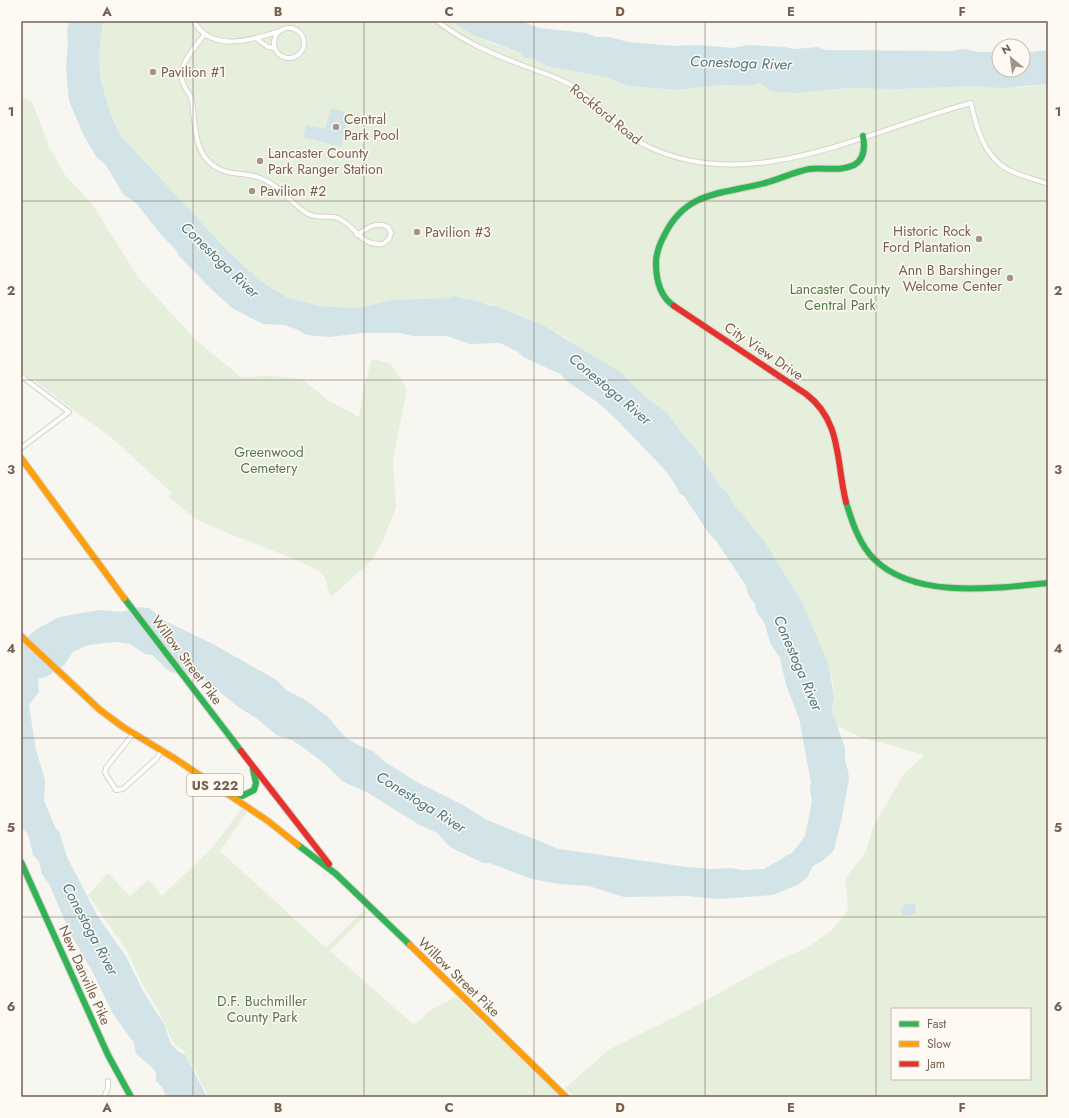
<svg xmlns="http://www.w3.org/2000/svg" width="1069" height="1118" viewBox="0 0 1069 1118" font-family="Jost,sans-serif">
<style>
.green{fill:#e5efdc;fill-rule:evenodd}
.water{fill:#d2e4e8}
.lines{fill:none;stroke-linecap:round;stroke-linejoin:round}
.street-casing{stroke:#d7d3ce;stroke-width:6}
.fast-casing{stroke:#d8d3cd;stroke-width:8}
.slow-casing{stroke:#d8d3cd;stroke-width:8}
.jam-casing{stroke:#d8d3cd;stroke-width:8}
.street{stroke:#fefefd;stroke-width:4}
.fast{stroke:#30b455;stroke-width:6}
.slow{stroke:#ff9f0a;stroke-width:6}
.jam{stroke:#e5322d;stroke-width:6}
.grid{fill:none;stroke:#756050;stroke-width:1;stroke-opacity:0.55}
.poi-dot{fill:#a39488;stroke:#fefaf3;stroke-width:1.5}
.labels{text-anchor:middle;stroke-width:3;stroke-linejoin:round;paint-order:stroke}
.shield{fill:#fefaf3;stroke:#9e8e81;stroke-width:1}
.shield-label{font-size:13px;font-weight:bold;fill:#756050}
.poi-label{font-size:14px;fill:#756050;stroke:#fefaf3;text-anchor:start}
.street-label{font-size:14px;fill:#756050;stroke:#fefaf3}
.park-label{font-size:14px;fill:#547a49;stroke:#fefaf3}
.water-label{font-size:15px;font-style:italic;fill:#4c7986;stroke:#fefaf3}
.neatline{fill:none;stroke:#756050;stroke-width:1.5}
.grid-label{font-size:13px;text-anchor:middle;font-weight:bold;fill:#756050}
</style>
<rect width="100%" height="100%" fill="#f8f6f0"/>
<path class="green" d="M103,21H450L488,42L519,52L524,58H532L547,66L609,78L628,86L677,90L720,85L749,86L760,83L824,90L864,87L899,89L978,86L1024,87L1048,84V1097H574L565,1088L610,1049L683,1013L775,962L808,947L832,930L848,910L845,879L865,853L873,827L904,774L924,755L861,737L837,726L832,711L834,703L833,683L829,666L803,604L765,542L735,506L727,492L719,485L699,453L681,432L668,414L640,392L623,374L601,362L565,337L526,317L497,306C481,307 464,293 447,298L392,300L357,308L318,306L288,298L259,280L226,249L121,136L111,116L100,77L99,54ZM892,1009H1030V1079H892Z
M21,97L32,102L50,149L65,175L92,204L138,277L196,340L241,377L272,376L302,379L329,401L359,417L364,386L372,359L390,363L407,389L393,460L396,507L382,543L372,560L331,597L324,576L319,571L294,559L220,530L194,518L168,496L172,493L112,438L21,371Z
M242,808L247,812L220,851L326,948L365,909L368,913L330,951L414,1025L431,1010L456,997L561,1097H209L184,1051L174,1044L158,1010L142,984L127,951L88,895L108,873L130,896L149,879L162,896L213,847Z"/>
<path class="water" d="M69,21H103L99,54L100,77L111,116L121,136L226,249L259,280L288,298L319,306L357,308L392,300L447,298L454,296L480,302L489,306H497L543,325L623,374L640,392L668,414L681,432L699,453L719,485L727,492L735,506L765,542L803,604L829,666L834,698L832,711L845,748V760L848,771L849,779L842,817L834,850L824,860L813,866L807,878L797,885L773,895L717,899L688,896L624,897L589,886L559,884L532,879L489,863H483L450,847L437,833L418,824L368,793L342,781L324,763L301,746L292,740L278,736L256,718L238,707L208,682L191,675L170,672L152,655L145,654L130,644L116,642L88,645L73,652L64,665L46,677L38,679L39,692L29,705L36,750L45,780L44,800L55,827L59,831L67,857L98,917L126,956L143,991L164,1024L171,1044L179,1052L185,1054L207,1097H166L162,1087L156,1081V1073L152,1067L136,1054L134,1043L113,1014L91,969L70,933L50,886L42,874L39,861L33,855L28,834L21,827V642L37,629L59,617L100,610L121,612L140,607L149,608L165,621L213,644L278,681L286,690L304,699L328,717L346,738L360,746L373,751L385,762L417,782L463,805L487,820L559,849L687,867L710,869L731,868L742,870L764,869L793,852L805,836L812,801L810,791L811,783L799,718L786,685L780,658L770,643L765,624L756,611L755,604L749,596L745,584L717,542L708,532L684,496L679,493L675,484L664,469L615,418L597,402L568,382L560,374L523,357L518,352L500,343L470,344L447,336H413L400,333H361L330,337L306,335L298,330L285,325L263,324L232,308L211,289L180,257L176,250L162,236L137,204L123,194L106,165L97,158L84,136L69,101L66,68L68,41L67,31Z
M450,21H520L540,28L587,33L596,37H610L628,42L673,46L698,45L733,48L747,45L784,47L795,49L817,47L825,50L952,51L964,49L979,52H999V70H1023V53L1048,50V84L1001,88L978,86L899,89L849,88L795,93L771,91L760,83L749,86L721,85L677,90L628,86L609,78L547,66L532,58H524L519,52L473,35Z
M331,108L343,111L348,120L341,147L303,137L306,125L325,129Z
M905,904H916L915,913L911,915H902L901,910Z"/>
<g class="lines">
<defs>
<path id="street" d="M194,21C210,53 253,40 280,31
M437,21C463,41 490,53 519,64C537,71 556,76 573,86C601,102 618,132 647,146C751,197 869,130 971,103C976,127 984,156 1007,169C1019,176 1035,179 1048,184
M274 43a15 15 0 1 1 30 0a15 15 0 1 1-30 0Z
M204,35C195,48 176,66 183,83C185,90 191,94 192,101C196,132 194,167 233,173C245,175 255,174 265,180C282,188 292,205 308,214C318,219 328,215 338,218C356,226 361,247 383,244L389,239L391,233L388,227C376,221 367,228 357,235
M257,39L268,47L275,48
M21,376L69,412L21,448
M133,734L106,768L105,773L116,790L123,789L156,759L162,750
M104,1097L108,1088V1081"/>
<path id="fast" d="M674,306C659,296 656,279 656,263C656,253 660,243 665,234C687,190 724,194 765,183C780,179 794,172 809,169C823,167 840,172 854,165C865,159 865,147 863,136
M846,502C852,522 859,544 874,559C915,600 996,588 1048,583
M124,598L241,751
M231,792L242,796L254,790L256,783L253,769
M298,845L336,874L410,945
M21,862L108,1055L131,1097"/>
<path id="slow" d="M21,458L124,598
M21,636L100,710L123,727L174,758L268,821L298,845
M410,945L566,1097"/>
<path id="jam" d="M674,306L806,394C842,421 836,462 846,502
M241,751L329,864"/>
</defs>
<use href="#street" class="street-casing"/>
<use href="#fast" class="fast-casing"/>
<use href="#slow" class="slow-casing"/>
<use href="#jam" class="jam-casing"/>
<use href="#street" class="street"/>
<use href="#fast" class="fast"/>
<use href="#slow" class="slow"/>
<use href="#jam" class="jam"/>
</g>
<path class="grid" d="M193,21V1097M364,21V1097M534,21V1097M705,21V1097M876,21V1097M21,201H1048M21,380H1048M21,559H1048M21,738H1048M21,917H1048"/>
<g class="poi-dot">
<circle cx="153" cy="72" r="4"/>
<circle cx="336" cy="127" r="4"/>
<circle cx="260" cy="161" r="4"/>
<circle cx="252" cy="191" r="4"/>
<circle cx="417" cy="232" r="4"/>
<circle cx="979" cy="239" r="4"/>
<circle cx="1010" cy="278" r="4"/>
</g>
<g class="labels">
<rect class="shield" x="187" y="774" width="56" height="22" rx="3"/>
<g class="shield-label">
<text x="215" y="790">US 222</text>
</g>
<g class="poi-label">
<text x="161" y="77">Pavilion #1</text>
<text x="344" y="124">Central<tspan x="344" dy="16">Park Pool</tspan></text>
<text x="268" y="158">Lancaster County<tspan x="268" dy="16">Park Ranger Station</tspan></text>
<text x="260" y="196">Pavilion #2</text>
<text x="971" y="236" text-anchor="end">Historic Rock<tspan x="971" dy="16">Ford Plantation</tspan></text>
<text x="425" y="237">Pavilion #3</text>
<text x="1002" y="275" text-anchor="end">Ann B Barshinger<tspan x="1002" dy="16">Welcome Center</tspan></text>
</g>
<g class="street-label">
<text transform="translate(606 114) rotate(39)" y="5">Rockford Road</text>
<text transform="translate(764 351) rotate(34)" y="5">City View Drive</text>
<text transform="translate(187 660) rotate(53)" y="5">Willow Street Pike</text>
<text transform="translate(85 975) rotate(66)" y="5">New Danville Pike</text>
<text transform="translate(459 977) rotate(44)" y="5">Willow Street Pike</text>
</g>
<g class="park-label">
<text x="840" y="294">Lancaster County<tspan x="840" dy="16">Central Park</tspan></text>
<text x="269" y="457">Greenwood<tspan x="269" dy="16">Cemetery</tspan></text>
<text x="262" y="1006">D.F. Buchmiller<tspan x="262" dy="16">County Park</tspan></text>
</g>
<g class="water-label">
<text transform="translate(741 63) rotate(2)" y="5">Conestoga River</text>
<text transform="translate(220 260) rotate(44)" y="5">Conestoga River</text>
<text transform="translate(610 389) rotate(40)" y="5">Conestoga River</text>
<text transform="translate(798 663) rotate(67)" y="5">Conestoga River</text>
<text transform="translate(421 802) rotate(32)" y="5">Conestoga River</text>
<text transform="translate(90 929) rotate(62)" y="5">Conestoga River</text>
</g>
</g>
<rect width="1069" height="1118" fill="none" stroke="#fefaf3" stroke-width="44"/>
<rect x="891" y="1008" width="140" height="72" fill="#fefaf3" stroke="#c7bcb2"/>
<rect x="899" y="1021" width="20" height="6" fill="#30b455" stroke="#c7bcb2"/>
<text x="927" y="1028" font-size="12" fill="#756050">Fast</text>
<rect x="899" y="1041" width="20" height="6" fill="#ff9f0a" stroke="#c7bcb2"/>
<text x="927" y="1048" font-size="12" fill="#756050">Slow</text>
<rect x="899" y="1061" width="20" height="6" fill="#e5322d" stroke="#c7bcb2"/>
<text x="927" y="1068" font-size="12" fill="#756050">Jam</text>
<g transform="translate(1011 58) rotate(331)"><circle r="19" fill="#fefaf3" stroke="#c7bcb2"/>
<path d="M0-3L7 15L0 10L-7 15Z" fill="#a39488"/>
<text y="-6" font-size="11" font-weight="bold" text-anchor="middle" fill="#756050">N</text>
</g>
<rect x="22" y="22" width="1025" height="1074" class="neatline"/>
<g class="grid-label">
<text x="107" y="16">A</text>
<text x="278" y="16">B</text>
<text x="449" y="16">C</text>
<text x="620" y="16">D</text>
<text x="791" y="16">E</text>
<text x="962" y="16">F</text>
<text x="11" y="116">1</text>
<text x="1058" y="116">1</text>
<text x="11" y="295">2</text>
<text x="1058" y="295">2</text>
<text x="11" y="474">3</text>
<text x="1058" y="474">3</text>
<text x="11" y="653">4</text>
<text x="1058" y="653">4</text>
<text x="11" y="832">5</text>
<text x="1058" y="832">5</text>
<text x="11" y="1011">6</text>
<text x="1058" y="1011">6</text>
<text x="107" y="1112">A</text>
<text x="278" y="1112">B</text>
<text x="449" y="1112">C</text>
<text x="620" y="1112">D</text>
<text x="791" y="1112">E</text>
<text x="962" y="1112">F</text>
</g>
</svg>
